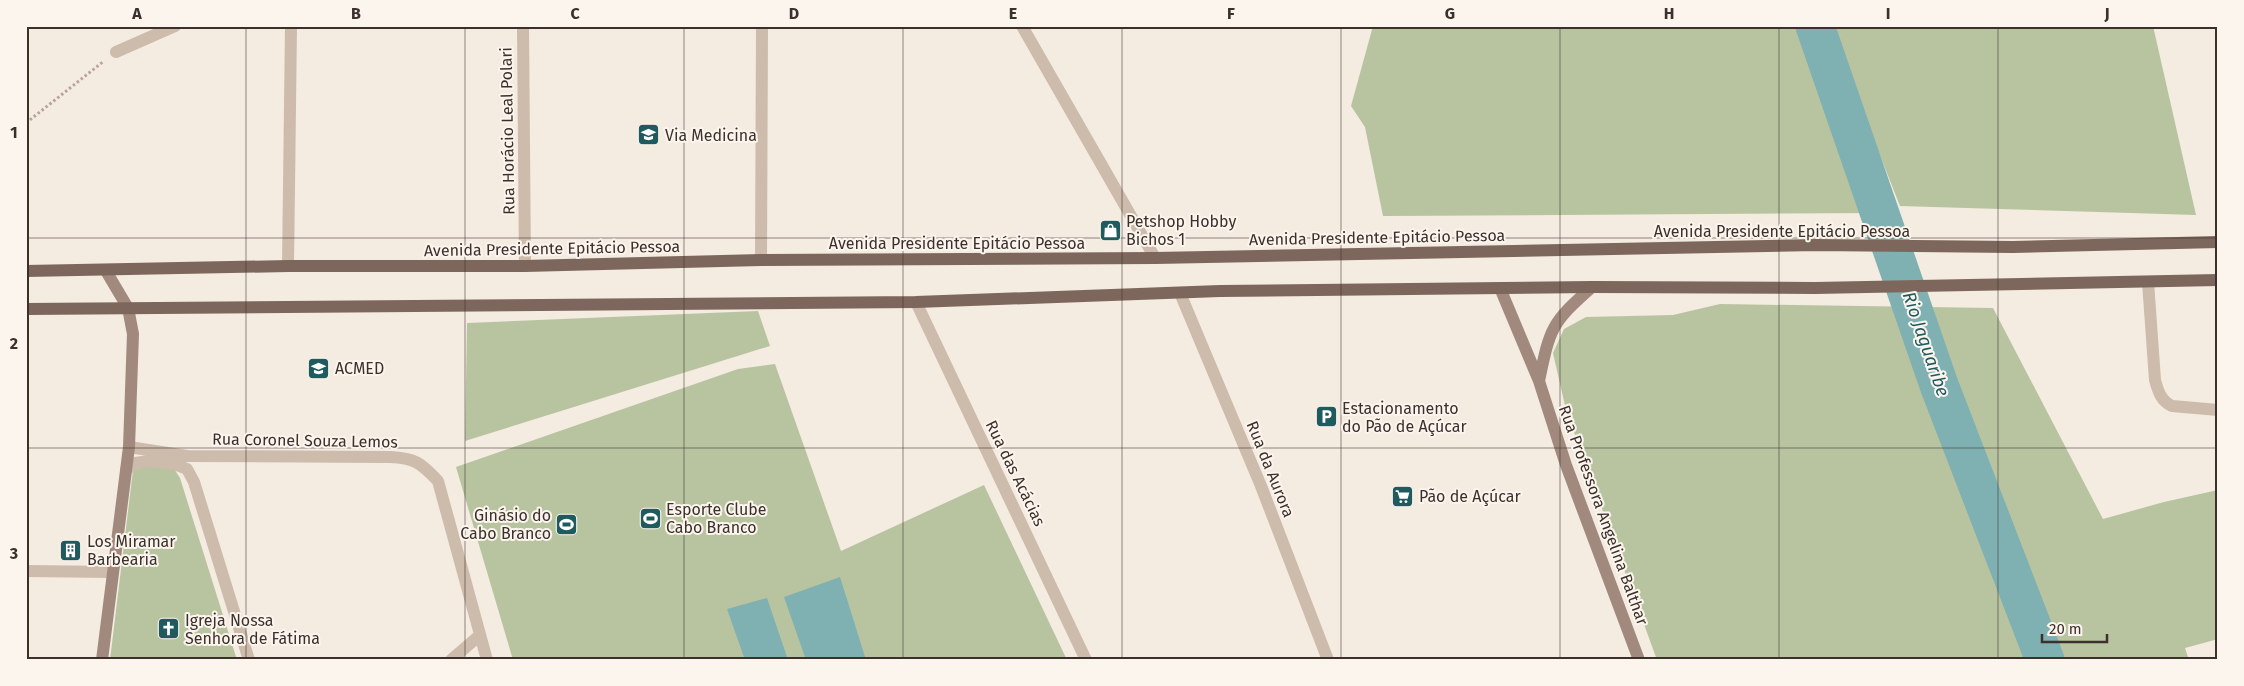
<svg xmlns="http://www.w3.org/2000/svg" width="2244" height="686" viewBox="0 0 2244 686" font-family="'Fira Sans',sans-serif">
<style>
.green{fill:#b8c4a0}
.water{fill:#7fb0b2}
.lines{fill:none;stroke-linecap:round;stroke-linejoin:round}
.river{stroke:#7fb0b2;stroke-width:39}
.path{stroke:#b9a596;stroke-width:3;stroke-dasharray:2.5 2.5;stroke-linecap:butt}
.lane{stroke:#cdbbac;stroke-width:12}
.street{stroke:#cdbbac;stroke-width:12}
.secondary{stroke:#a18a7d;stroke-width:12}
.primary{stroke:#7d675c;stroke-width:12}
.grid{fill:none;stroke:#3b302b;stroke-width:1;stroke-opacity:0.55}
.labels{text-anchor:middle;stroke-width:4;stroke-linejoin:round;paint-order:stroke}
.street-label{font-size:16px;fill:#3b302b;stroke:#fbf5ee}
.poi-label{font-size:16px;fill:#3b302b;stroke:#fbf5ee;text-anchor:start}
.water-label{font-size:18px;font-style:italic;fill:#1f5a5e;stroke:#fbf5ee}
.neatline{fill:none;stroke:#3b302b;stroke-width:2}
.grid-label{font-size:16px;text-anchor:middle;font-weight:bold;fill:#3b302b}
</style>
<rect width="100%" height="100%" fill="#f4ebe1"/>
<path class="green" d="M1373,26H1815L1879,213L1383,216L1365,127L1351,106Z
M1829,26H2153L2196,215L1900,206Z
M1720,304L1993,308L2103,519L2164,502L2218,490V639L2185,648L2189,660H1657L1566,410L1553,353L1564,329L1586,317L1673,315Z
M758,311L770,346L465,441L467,323Z
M775,364L841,551L984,485L1067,660H513L456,467L738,369Z
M167,458L180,478L237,660H110L133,470Z"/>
<path class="water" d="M840,577L866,660H806L784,597Z
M767,598L788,660H745L727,609Z"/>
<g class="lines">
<path class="river" d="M1815,26L1939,385L2045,660"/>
<path class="path" d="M26,123L104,61"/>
<path class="lane" d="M116,52L175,26
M2148,282L2155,380C2158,391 2161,401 2172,406L2218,410"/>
<path class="street" d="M523,26L525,266
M1022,26L1155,258
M761,260L762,26
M288,266L291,26
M1180,293L1261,486L1328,660
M916,302L1086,660
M129,447L187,456L390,457C415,458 421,463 438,481L487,660
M126,470L135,463L150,461L174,464L187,469L194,482L249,660
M26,571L113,572
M451,660L480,635"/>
<path class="secondary" d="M1500,288L1539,381L1566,465L1639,660
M1539,381C1550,328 1551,323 1592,287
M102,660L129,447L133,334L128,308L106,271"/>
<path class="primary" d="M26,271L288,266H525L761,260L1155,258L1816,245L2013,247L2218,242
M26,309L916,302L1220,291L1592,287L1815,288L2218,280"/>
</g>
<path class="grid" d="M246,26V660M465,26V660M684,26V660M903,26V660M1122,26V660M1341,26V660M1560,26V660M1779,26V660M1998,26V660M26,238H2218M26,448H2218"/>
<defs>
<symbol id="school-square" viewBox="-11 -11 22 22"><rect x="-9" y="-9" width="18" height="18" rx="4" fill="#1f5a5e" stroke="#fbf5ee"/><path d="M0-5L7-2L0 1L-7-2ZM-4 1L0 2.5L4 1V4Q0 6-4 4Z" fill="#fff"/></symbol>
<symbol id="shop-square" viewBox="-11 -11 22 22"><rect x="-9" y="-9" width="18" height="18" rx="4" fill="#1f5a5e" stroke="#fbf5ee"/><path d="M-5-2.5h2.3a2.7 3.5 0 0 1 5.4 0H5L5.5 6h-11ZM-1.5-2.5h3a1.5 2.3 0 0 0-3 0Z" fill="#fff"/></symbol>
<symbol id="parking-square" viewBox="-11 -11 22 22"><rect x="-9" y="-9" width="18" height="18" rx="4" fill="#1f5a5e" stroke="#fbf5ee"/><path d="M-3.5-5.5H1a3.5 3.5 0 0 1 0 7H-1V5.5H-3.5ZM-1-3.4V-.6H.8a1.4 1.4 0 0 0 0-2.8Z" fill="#fff"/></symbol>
<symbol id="supermarket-square" viewBox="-11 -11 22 22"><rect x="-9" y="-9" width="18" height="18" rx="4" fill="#1f5a5e" stroke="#fbf5ee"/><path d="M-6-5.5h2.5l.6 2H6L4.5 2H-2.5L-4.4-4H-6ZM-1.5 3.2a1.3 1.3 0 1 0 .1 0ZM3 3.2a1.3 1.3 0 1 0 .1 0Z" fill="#fff"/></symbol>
<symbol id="stadium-square" viewBox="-11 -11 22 22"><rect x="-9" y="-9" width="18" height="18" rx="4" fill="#1f5a5e" stroke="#fbf5ee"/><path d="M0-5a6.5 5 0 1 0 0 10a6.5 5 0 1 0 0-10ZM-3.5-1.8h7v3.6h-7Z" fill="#fff"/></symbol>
<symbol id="building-square" viewBox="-11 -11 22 22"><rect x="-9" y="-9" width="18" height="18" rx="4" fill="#1f5a5e" stroke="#fbf5ee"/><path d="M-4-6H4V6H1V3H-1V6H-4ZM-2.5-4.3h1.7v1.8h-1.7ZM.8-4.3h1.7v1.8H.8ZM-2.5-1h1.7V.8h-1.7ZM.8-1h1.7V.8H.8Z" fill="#fff"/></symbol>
<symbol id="church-square" viewBox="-11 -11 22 22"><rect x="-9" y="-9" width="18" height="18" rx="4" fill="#1f5a5e" stroke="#fbf5ee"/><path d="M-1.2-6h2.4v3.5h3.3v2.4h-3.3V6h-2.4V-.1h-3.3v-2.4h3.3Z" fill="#fff"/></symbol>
</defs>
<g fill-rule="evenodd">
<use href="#school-square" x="636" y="122" width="25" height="25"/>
<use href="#shop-square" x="1098" y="218" width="25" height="25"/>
<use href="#school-square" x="306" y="356" width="25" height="25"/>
<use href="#parking-square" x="1314" y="404" width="25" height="25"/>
<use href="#supermarket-square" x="1390" y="484" width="25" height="25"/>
<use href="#stadium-square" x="638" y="506" width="25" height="25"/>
<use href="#stadium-square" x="554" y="512" width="25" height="25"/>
<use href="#building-square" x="58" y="538" width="25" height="25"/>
<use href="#church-square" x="156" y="616" width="25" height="25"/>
</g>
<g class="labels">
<g class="street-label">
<text transform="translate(507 131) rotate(-91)" y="6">Rua Horácio Leal Polari</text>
<text x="1782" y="237">Avenida Presidente Epitácio Pessoa</text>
<text transform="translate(1377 237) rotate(-1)" y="6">Avenida Presidente Epitácio Pessoa</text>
<text x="957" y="249">Avenida Presidente Epitácio Pessoa</text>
<text transform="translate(552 248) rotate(-1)" y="6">Avenida Presidente Epitácio Pessoa</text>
<text transform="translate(305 440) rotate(1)" y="6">Rua Coronel Souza Lemos</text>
<text transform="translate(1271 469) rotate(68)" y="6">Rua da Aurora</text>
<text transform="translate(1016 473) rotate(64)" y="6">Rua das Acácias</text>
<text transform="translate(1604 515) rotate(70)" y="6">Rua Professora Angelina Balthar</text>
</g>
<g class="poi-label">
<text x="665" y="141">Via Medicina</text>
<text x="1126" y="227">Petshop Hobby<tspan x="1126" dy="18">Bichos 1</tspan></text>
<text x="335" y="374">ACMED</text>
<text x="1342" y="414">Estacionamento<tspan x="1342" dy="18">do Pão de Açúcar</tspan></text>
<text x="1419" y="502">Pão de Açúcar</text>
<text x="666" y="515">Esporte Clube<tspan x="666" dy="18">Cabo Branco</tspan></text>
<text x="551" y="521" text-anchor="end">Ginásio do<tspan x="551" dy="18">Cabo Branco</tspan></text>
<text x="87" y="547">Los Miramar<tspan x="87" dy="18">Barbearia</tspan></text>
<text x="185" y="626">Igreja Nossa<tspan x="185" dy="18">Senhora de Fátima</tspan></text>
</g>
<g class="water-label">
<text transform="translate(1926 344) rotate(71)" y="6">Rio Jaguaribe</text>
</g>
</g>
<rect width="2244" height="686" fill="none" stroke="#fbf5ee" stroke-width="55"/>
<path d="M2042 634v8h65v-8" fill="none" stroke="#3b302b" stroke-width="2.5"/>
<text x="2049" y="634" font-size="15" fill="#3b302b" stroke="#fbf5ee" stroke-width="4" paint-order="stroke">20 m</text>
<rect x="28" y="28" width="2188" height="630" class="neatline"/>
<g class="grid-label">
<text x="137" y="19">A</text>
<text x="356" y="19">B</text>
<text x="575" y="19">C</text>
<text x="794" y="19">D</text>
<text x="1013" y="19">E</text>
<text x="1231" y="19">F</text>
<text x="1450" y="19">G</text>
<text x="1669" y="19">H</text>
<text x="1888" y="19">I</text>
<text x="2107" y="19">J</text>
<text x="14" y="138">1</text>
<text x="14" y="349">2</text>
<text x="14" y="559">3</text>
</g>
</svg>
